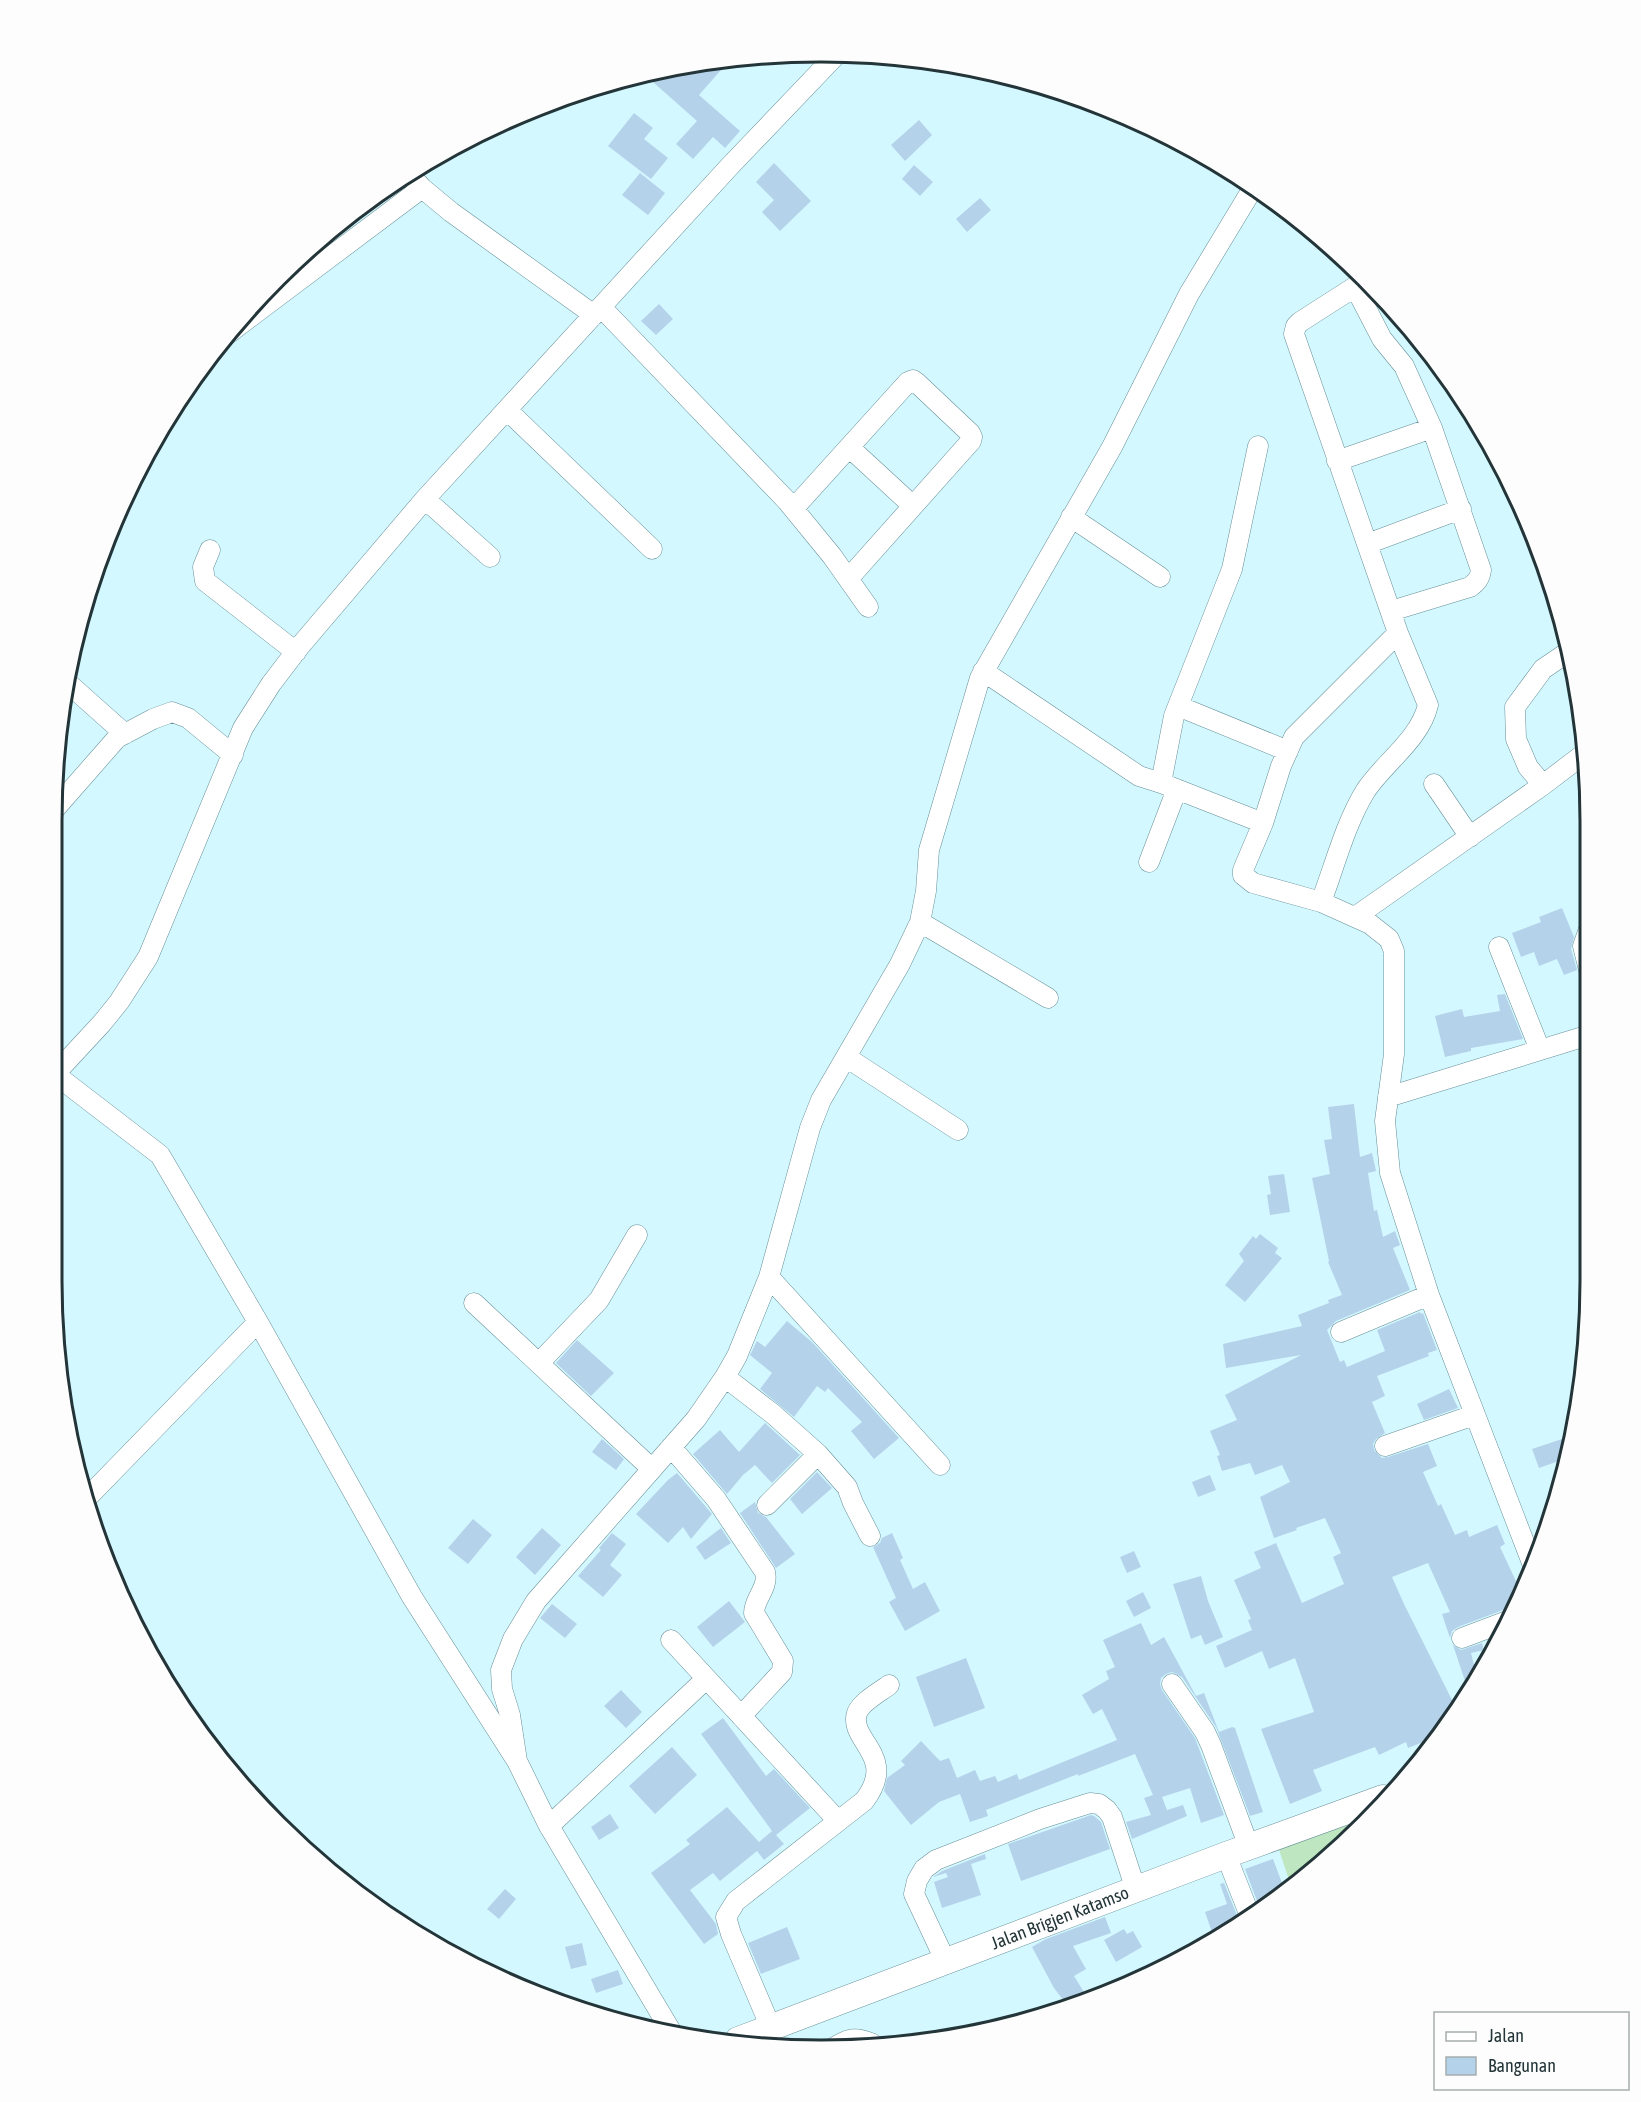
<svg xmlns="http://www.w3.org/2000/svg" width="1641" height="2102" viewBox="0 0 1641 2102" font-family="'Asap Condensed',sans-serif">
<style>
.green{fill:#bee7c1}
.building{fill:#b5d2eb}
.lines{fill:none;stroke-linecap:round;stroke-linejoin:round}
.minor-casing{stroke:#658f97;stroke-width:21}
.major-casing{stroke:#658f97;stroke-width:27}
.minor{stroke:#fff;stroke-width:20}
.major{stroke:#fff;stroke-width:26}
.labels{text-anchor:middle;stroke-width:5;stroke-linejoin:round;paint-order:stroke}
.street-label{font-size:18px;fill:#233538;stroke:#fdfdfd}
.rim{fill:none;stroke:#233538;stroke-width:3}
</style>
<rect width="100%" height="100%" fill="#d4f8ff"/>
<path class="green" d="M1365,1818L1328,1860L1291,1886L1278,1847Z"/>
<path class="building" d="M710,60L721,70L699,95L740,131L725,148L713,137L693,159L676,144L697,121L645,75Z
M634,113L653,128L644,139L668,158L651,179L608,146Z
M919,120L932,135L905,161L891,145Z
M774,163L811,201L780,231L762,212L774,200L756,182Z
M914,165L933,182L920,196L902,179Z
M640,173L665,193L648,215L622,195Z
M980,198L991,210L967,232L956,219Z
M659,304L673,319L656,335L641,321Z
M1562,908L1574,937L1571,949L1577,970L1564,975L1557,959L1539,966L1534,952L1521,957L1512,933L1541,922L1539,917Z
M1505,994L1523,1039L1471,1048V1051L1445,1057L1435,1016L1462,1009L1464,1017L1500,1011L1497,995Z
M1354,1104L1360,1157L1372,1153L1376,1171L1368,1173L1374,1211L1377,1210L1383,1237L1395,1231L1400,1245L1393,1248L1410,1290L1336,1321L1327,1330L1340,1362L1344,1360L1347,1367L1385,1351L1377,1330L1420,1312L1421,1314L1423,1313L1437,1350L1428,1353L1429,1356L1377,1376L1385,1396L1372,1402L1385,1433L1376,1439L1373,1444L1374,1450L1382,1458L1388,1457L1428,1444L1437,1466L1423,1472L1438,1506L1441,1504L1455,1535L1467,1530L1469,1537L1497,1525L1505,1544L1500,1547L1522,1594L1514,1609L1503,1610L1458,1627L1452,1631L1450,1638L1442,1614L1450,1612L1428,1563L1392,1577L1404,1604L1458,1712L1436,1737L1408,1748L1406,1742L1379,1755L1375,1747L1313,1770L1322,1791L1290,1804L1261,1729L1314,1712L1295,1658L1269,1669L1262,1651L1225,1668L1216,1646L1252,1630L1248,1620L1251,1619L1234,1580L1261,1568L1254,1552L1276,1543L1302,1603L1344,1584L1333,1557L1341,1553L1325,1518L1296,1528L1297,1530L1274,1538L1260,1497L1290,1482L1282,1465L1255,1475L1250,1463L1222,1471L1217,1456L1220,1455L1210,1431L1237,1420L1225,1395L1301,1355L1226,1368L1223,1344L1302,1326L1298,1315L1329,1303L1328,1300L1342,1295L1328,1262L1329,1261L1312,1178L1330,1174L1324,1140L1332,1139L1328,1107Z
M1284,1174L1290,1212L1270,1215L1267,1195L1271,1194L1268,1176Z
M1260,1234L1278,1248L1275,1253L1282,1258L1245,1302L1225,1285L1244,1261L1239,1254L1253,1236L1256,1239Z
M787,1321L813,1343L899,1438L874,1459L851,1431L862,1422L828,1388L825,1392L817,1386L794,1417L760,1389L772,1373L750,1355L757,1341L765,1347Z
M577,1340L614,1373L591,1396L556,1363Z
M1449,1389L1458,1408L1424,1420L1417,1404Z
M765,1423L800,1455L772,1483L755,1465L743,1475L727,1494L693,1454L720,1430L739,1452Z
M1568,1437L1571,1446L1567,1458L1539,1468L1532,1449Z
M602,1439L624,1459L616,1470L592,1452Z
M817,1472L832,1488L802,1514L790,1499Z
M677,1473L712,1514L691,1539L683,1527L668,1543L636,1514L668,1480Z
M1210,1475L1216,1490L1198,1497L1192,1482Z
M755,1502L758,1513L766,1517L795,1554L776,1568L740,1513Z
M473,1519L492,1535L468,1564L448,1548Z
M542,1528L561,1545L535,1575L516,1557Z
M721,1528L731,1543L705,1560L696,1547Z
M612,1533L626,1544L610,1565L622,1575L603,1597L578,1576L601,1550L599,1548Z
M892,1533L903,1558L900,1560L913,1589L925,1582L940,1611L905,1631L889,1602L896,1598L873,1547L880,1543L882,1538Z
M1134,1551L1141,1567L1127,1573L1120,1557Z
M1201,1576L1208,1601L1223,1637L1205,1645L1201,1635L1191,1639L1173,1584Z
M1143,1592L1151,1608L1134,1617L1126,1601Z
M729,1601L745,1622L713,1647L697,1627Z
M552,1604L577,1624L565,1638L540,1618Z
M1141,1623L1151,1645L1164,1637L1196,1696L1204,1693L1219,1732L1232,1727L1235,1728L1263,1812L1250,1816L1216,1727L1182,1677L1172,1672L1166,1674L1161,1678L1160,1684L1162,1690L1195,1738L1224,1815L1201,1823L1190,1788L1162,1797L1167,1810L1183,1805L1187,1816L1132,1839L1126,1822L1151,1815L1144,1798L1153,1795L1135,1754L1078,1776V1774L986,1810L988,1816L970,1822L960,1794L939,1802L911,1825L884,1791L887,1778L905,1765L901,1761L921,1741L940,1761L949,1758L957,1778L975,1770L980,1781L995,1776L998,1782L1017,1774L1019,1780L1117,1740L1102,1709L1093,1714L1082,1695L1109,1679L1106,1671L1115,1667L1103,1640Z
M1482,1643L1484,1650L1471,1653L1477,1677L1469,1693L1453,1645L1461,1650Z
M966,1658L985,1708L934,1727L916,1677Z
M621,1690L642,1712L626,1728L604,1706Z
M723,1718L766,1776L774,1769L810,1808L776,1835L784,1844L764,1860L757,1851L720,1881L713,1873L690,1890L716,1924L718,1934L704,1944L651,1873L690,1844L686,1840L727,1807L759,1842L772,1831L701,1734Z
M672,1747L697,1775L655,1814L629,1786Z
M610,1814L619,1828L599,1840L591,1827Z
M1091,1815L1094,1816L1101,1822L1110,1849L1021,1881L1008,1844Z
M985,1854L986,1859L971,1864L981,1895L942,1908L934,1882L948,1877L946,1873L933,1877L942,1871Z
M1273,1859L1285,1891L1260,1909L1245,1869Z
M1224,1883L1240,1923L1215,1941L1205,1912L1227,1904L1220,1884Z
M505,1889L516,1899L499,1919L487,1909Z
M1105,1917L1111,1933L1073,1946L1086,1969L1074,1976L1087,1997L1067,2005L1054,1988L1032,1947L1046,1939Z
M787,1927L800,1959L761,1974L748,1943Z
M1124,1929L1127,1934L1133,1931L1142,1947L1116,1962L1104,1940Z
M582,1943L587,1965L571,1969L565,1947Z
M618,1970L623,1984L596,1993L591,1979Z"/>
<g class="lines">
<defs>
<path id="minor" d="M409,174L422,188L451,212L594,315
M1355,287L1382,339L1404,366L1432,428L1481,570C1480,578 1477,582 1470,587L1391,611
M601,307L787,501L832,556L868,607
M225,336L422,188
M507,410L652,549
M849,447L913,506
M1337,461L1432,428
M425,499L490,557
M794,508L908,382L913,380L917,383L970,433L972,437L971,441L848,579
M1071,517L1160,577
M1367,544L1461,509
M210,550L203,567L205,581L296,652
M1398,633L1294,737L1281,766L1263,823L1243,870V875L1253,883L1321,902L1370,924L1389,939L1394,951V1054L1385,1121L1390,1173L1429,1295L1534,1568
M983,671L1139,776L1161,783L1263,823
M70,685L125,734
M1178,706L1288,751
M1161,783L1174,716L1232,569L1258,446
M1434,784L1470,837
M1543,785L1528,767L1516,739L1515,707L1543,669L1565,654
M53,811L117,738L153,719L172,712L188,718L233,755
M1149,862L1177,789
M1321,902C1335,865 1345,824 1366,790C1385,762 1420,739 1428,705L1398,633L1294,334L1296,326L1300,322L1364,281
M1355,917L1543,785L1585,753
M920,922L1048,998
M1589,929L1583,946L1589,970
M1499,947L1540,1050
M846,1057L958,1130
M52,1072L160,1155L258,1322L412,1597L517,1761L549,1826L671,2031
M52,1077L102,1023L119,1002L148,957L243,728L271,684L300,646L425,499L729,167L837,54
M1388,1097L1589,1035
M769,1277L940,1465
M474,1303L652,1469
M1341,1332L1429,1295
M539,1363L599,1300L637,1235
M725,1377L773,1414L818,1454L847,1487L853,1503L870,1536
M1385,1446L1474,1415
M671,1447L716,1499L765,1572C769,1588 754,1598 754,1613L783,1661L782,1672L741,1716
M85,1500L258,1322
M767,1505L818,1454
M1462,1638L1507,1621
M671,1640L838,1821
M1172,1684L1205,1732L1211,1745L1249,1847
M517,1761L510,1715L502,1689L501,1670L513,1639L536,1601L696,1419L725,1377L737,1356L769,1277L810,1128L821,1100L900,964L920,922L926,891L929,850L980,678L1112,447L1189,294L1253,188
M549,1826L706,1679
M1226,1855L1250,1916
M946,1962L914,1894L917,1881L924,1869L936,1860L1040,1819L1090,1803L1099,1804L1107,1810L1112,1817L1136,1890
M771,2028L731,1934L726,1917L736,1901L864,1801C899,1756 848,1741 857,1713C861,1702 880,1692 889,1685
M832,2049C848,2038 855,2036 873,2044"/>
<path id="major" d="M738,2040L1226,1855L1383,1798"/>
</defs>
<use href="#minor" class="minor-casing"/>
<use href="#major" class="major-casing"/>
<use href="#minor" class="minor"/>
<use href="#major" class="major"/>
</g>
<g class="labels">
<g class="street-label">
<text transform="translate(1060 1918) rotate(-21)" y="6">Jalan Brigjen Katamso</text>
</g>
</g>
<path d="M0 0H1641V2102H0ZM821 62H821A759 759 0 0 1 1580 821V1281A759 759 0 0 1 821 2040H821A759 759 0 0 1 62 1281V821A759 759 0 0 1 821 62Z" fill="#fdfdfd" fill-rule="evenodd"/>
<path class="rim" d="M821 62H821A759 759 0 0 1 1580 821V1281A759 759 0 0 1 821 2040H821A759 759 0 0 1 62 1281V821A759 759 0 0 1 821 62Z"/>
<rect x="1434" y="2012" width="195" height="78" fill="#fdfdfd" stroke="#a6adae" stroke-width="1.5"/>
<rect x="1446" y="2032" width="30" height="9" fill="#ffffff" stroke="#a6adae" stroke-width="1.5"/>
<text x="1488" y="2042" font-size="18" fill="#233538">Jalan</text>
<rect x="1446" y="2057" width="30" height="18" fill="#b5d2eb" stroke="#a6adae" stroke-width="1.5"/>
<text x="1488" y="2072" font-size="18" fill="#233538">Bangunan</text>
</svg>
